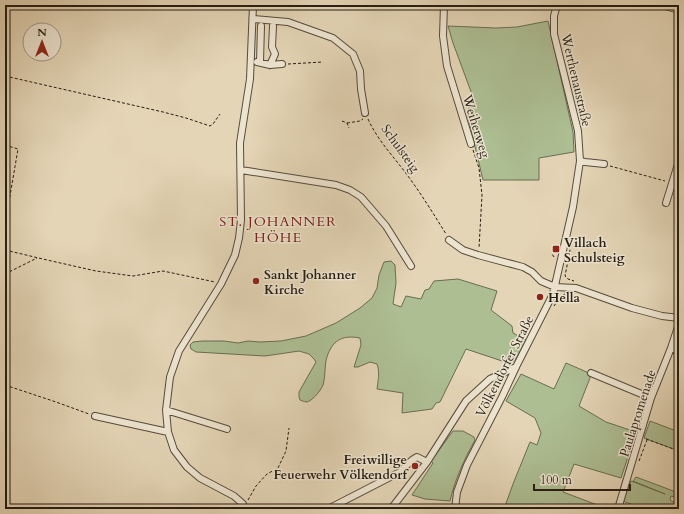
<svg xmlns="http://www.w3.org/2000/svg" width="684" height="514" viewBox="0 0 684 514" font-family="Cardo,serif">
<style>
.green{fill:#adbe93;stroke:#696e52}
.lines{fill:none;stroke-linecap:round;stroke-linejoin:round}
.minor-casing{stroke:#554b3b;stroke-width:8}
.path{stroke:#251d12;stroke-width:1;stroke-dasharray:3 2;stroke-linecap:butt}
.minor{stroke:#ede4d0;stroke-width:6}
.poi-dot{fill:#8f2418;stroke:#ede4d0;stroke-width:1.5}
.labels{text-anchor:middle;stroke-width:3;stroke-linejoin:round;paint-order:stroke}
.street-label{font-size:13px;fill:#251d12;stroke:#ede4d0}
.poi-label{font-size:13px;font-weight:bold;fill:#251d12;stroke:#ede4d0;text-anchor:start}
.neighbourhood-label{font-size:14px;letter-spacing:1px;fill:#7a1f14;stroke:#ede4d0}
</style>
<rect width="100%" height="100%" fill="#e4d5b6"/>
<filter id="stains"><feTurbulence type="fractalNoise" baseFrequency=".005" numOctaves="4"/><feColorMatrix values="0 0 0 0 .2 0 0 0 0 .09 0 0 0 0 .02 0 0 0 .5 -.17"/></filter>
<radialGradient id="worn" r=".72"><stop offset=".6" stop-color="#630" stop-opacity="0"/><stop offset="1" stop-color="#630" stop-opacity=".3"/></radialGradient>
<path class="green" d="M548,21L573,132L574,152L539,158V180H483L467,113L473,97L453,43L448,26L496,28L517,27Z
M391,261L395,265L396,283L393,304L401,307L406,296L421,299L425,290L429,289L434,281L458,279L497,291L491,310L512,326L513,333L526,340L516,359L511,364L466,349L440,402L436,403L432,409L402,413L403,393L377,389C378,381 380,372 377,364L370,362L358,367H354L361,345L360,338C344,335 334,339 328,354C324,363 326,375 323,385C321,390 316,396 311,400C307,403 305,402 300,400L299,397V392L316,362L314,359L309,354L299,351L265,356L196,352L191,349L190,345L193,342L202,341H224L238,343L248,341L260,342L281,341L306,336L336,323L360,308L372,298L377,288L379,275L384,262Z
M566,363L589,373L590,378L579,406L606,422L636,432L621,478L574,464L563,492L608,509H504L513,484L530,442L537,445L541,433L535,418L506,401L521,374L554,389Z
M650,421L679,432V451L644,438Z
M453,431H463L474,437L475,440C464,460 455,479 450,501L425,499L412,495L433,463L431,461Z
M636,477L676,492L675,496L679,498V499L671,496L670,500L677,504L679,500V506L675,509H643L623,501L631,481L665,494L633,481Z"/>
<g class="lines">
<defs>
<path id="minor" d="M444,5L443,36L447,66L471,144
M662,5L679,10
M253,19L288,22L333,38L353,54L360,71L361,89L365,113
M257,62L270,65L282,64
M260,62L261,26
M270,65L275,54L272,47L273,26
M580,161L585,162L604,164
M241,170L336,185L350,190L361,197L386,226L411,266
M666,203L679,161
M449,240L463,250L478,255L523,267L532,272L541,281L555,287L576,288L632,308L662,316L679,318
M671,348L679,351
M591,373L651,398
M166,410L227,429
M95,416L168,432
M244,509L243,504L234,496L200,478L187,467L174,450L168,432L166,410L170,377L179,351L221,284L235,255L239,238L241,220L240,143L250,79L253,5
M328,509L400,472C406,467 410,460 417,457L427,462
M391,509L427,462L466,401L490,379L516,367
M455,509L457,492L467,465L502,397L516,367L553,294L573,207L580,161L578,131L554,34V16L557,5
M618,509L651,398L671,348L679,324"/>
</defs>
<use href="#minor" class="minor-casing"/>
<path class="path" d="M651,5L656,6
M288,64L323,62
M5,76L163,112L186,118L210,126L213,124L220,114
M577,98L579,107
M368,119C377,139 392,155 405,172C420,192 433,213 446,234
M342,121L347,123L349,128
M347,123L360,121L363,119
M5,145L18,149L5,225
M473,150L479,168L482,195L479,248
M610,166L665,181
M572,240L565,276L568,279L574,281
M5,250L47,260L96,271L133,276L163,271L215,282
M554,257L552,254L555,243
M5,274L37,258
M554,306L562,295L565,294
M5,385L56,402L89,414
M646,439L679,451
M639,461L647,440
M248,500L256,486L267,474L278,468L286,451L289,428
M625,504L638,509"/>
<use href="#minor" class="minor"/>
</g>
<g class="poi-dot">
<rect x="552" y="245" width="8" height="8" rx="2"/>
<circle cx="256" cy="281" r="4"/>
<circle cx="540" cy="297" r="4"/>
<circle cx="415" cy="466" r="4"/>
</g>
<g class="labels">
<g class="street-label">
<text transform="translate(577 80) rotate(77)" y="5">Werthenaustraße</text>
<text transform="translate(477 126) rotate(73)" y="5">Weiherweg</text>
<text transform="translate(401 148) rotate(54)" y="5">Schulsteig</text>
<text transform="translate(504 366) rotate(-63)" y="5">Völkendorfer Straße</text>
<text transform="translate(637 413) rotate(-72)" y="5">Paulapromenade</text>
</g>
<g class="poi-label">
<text x="564" y="247">Villach<tspan x="564" dy="15">Schulsteig</tspan></text>
<text x="264" y="279">Sankt Johanner<tspan x="264" dy="15">Kirche</tspan></text>
<text x="548" y="302">Hella</text>
<text x="407" y="464" text-anchor="end">Freiwillige<tspan x="407" dy="15">Feuerwehr Völkendorf</tspan></text>
</g>
<g class="neighbourhood-label">
<text x="278" y="226">ST. JOHANNER<tspan x="278" dy="16">HÖHE</tspan></text>
</g>
</g>
<rect width="684" height="514" fill="none" stroke="#e4d5b6" stroke-width="20"/>
<rect x="6" y="6" width="672" height="502" fill="none" stroke="#251d12" stroke-width="2"/>
<rect x="10" y="10" width="664" height="494" fill="none" stroke="#251d12"/>
<g transform="translate(42 42)"><circle r="19" fill="#ede4d0" stroke="#9d9484"/>
<path d="M0-3L7 15L0 10L-7 15Z" fill="#8f2418"/>
<text y="-6" font-size="11" font-weight="bold" text-anchor="middle" fill="#251d12">N</text>
</g>
<path d="M534 484v6h96v-6" fill="none" stroke="#251d12" stroke-width="2"/>
<text x="540" y="484" font-size="12" fill="#251d12" stroke="#ede4d0" stroke-width="3" paint-order="stroke">100 m</text>
<rect width="100%" height="100%" filter="url(#stains)"/>
<rect width="100%" height="100%" fill="url(#worn)"/>
</svg>
